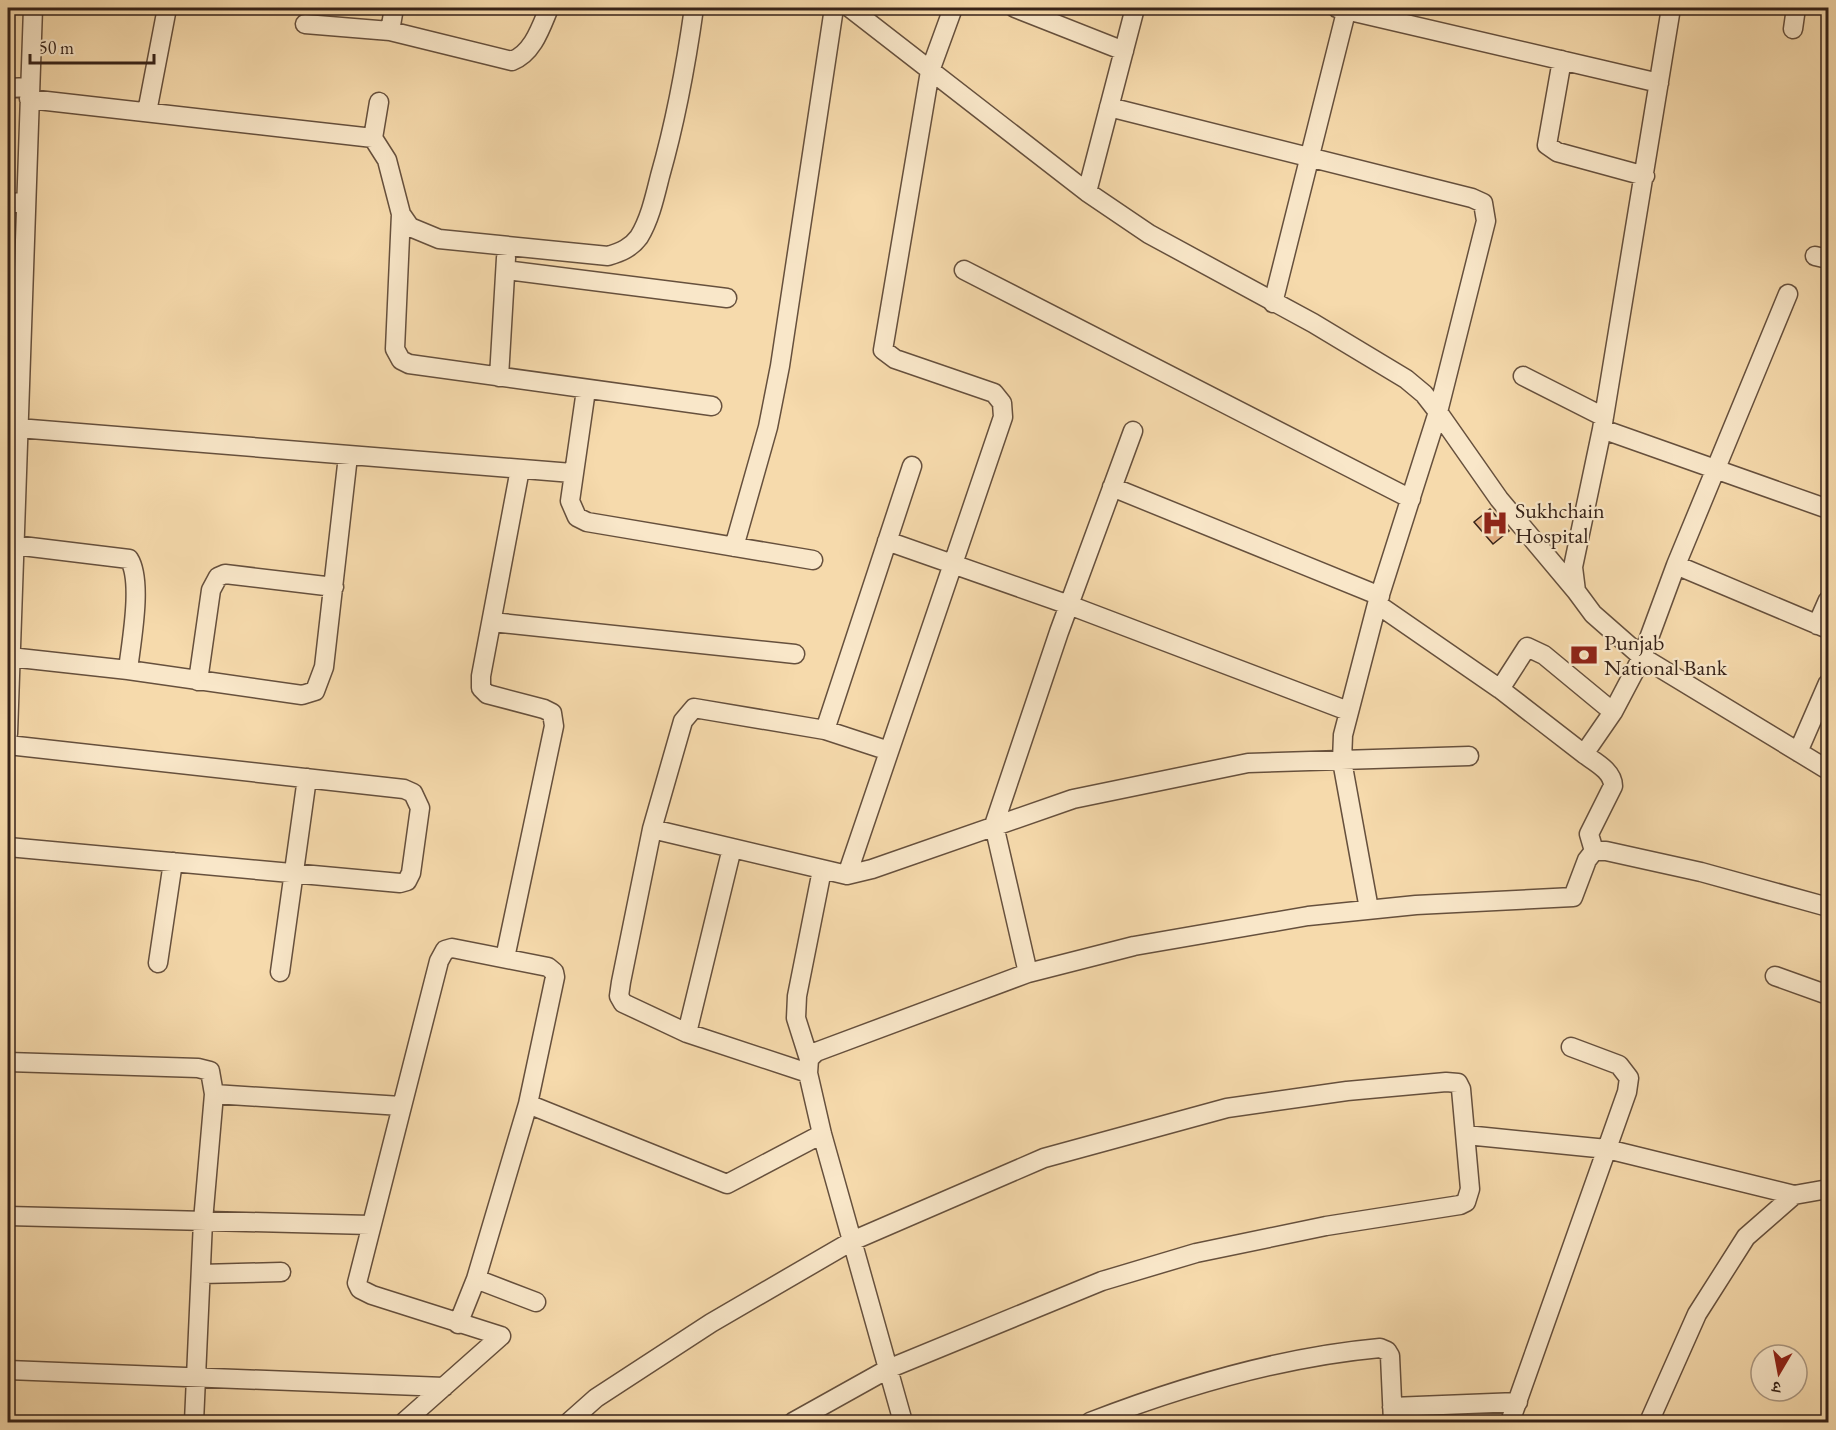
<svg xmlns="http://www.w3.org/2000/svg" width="1836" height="1430" viewBox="0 0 1836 1430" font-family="'EB Garamond','Noto Serif Devanagari',serif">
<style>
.building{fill:#e3ad80;stroke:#362218;stroke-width:1.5}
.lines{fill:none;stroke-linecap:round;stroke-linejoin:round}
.minor-casing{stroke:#66503d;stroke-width:21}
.minor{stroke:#f9e7c9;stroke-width:18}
.labels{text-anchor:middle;stroke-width:4.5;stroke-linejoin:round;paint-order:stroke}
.poi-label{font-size:22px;fill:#362218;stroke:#f9e7c9;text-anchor:start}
</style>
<rect width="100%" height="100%" fill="#f6daac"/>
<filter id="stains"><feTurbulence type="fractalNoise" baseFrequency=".00333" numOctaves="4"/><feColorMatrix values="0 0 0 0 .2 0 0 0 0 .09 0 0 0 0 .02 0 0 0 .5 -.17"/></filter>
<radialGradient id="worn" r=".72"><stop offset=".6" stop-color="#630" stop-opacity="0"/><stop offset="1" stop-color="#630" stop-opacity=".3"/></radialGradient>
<path class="building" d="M1490,509L1509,531L1493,544L1474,522Z"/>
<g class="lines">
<defs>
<path id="minor" d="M850,8L1087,192L1149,234L1313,323L1406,379L1424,394L1438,412L1499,499L1576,591
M1015,8L1124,51
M1337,8L1659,83
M1671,8L1602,429L1573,567L1576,591L1593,614L1642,657L1828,770
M305,24L390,31L512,61C533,53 541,27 549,8
M1793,29L1796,8
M390,31L394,8
M1562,60L1547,145L1557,152L1645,176
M8,88L30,87
M29,99L373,138L379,102
M1109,107L1472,198L1483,203L1486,221L1438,412L1377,604L1343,735L1342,761L1369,909
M147,112L167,8
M373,138L387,160L401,214L410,227L439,239L608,256C621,252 631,248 639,237C650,219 655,196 660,176C676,120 686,65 694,8
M1087,192L1135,8
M8,203L26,202
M401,214L395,349L401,360L409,364L712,406
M1815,256L1828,259
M506,270L727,298
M964,270L1411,499
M1273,303L1347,8
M1523,376L1604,417
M499,377L506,258
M586,390L570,501L577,517L587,522L813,560
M18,428L572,473
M1602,429L1828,509
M1112,487L1380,596
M887,541L1069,605L1348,711
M14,545L129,559C143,581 131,643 128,670
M734,547L768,427L780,366L834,8
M1676,565L1828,629
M1377,604L1500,689L1584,754L1613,712L1642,657L1676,565L1788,294
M492,622L795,654
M1817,625L1828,600
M10,657L128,670L302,695L315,691L324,667L348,456
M198,681L211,590L218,577L225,574L334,587
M1500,689L1527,647L1544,655L1613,712
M825,730L912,466
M8,734L33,8
M8,745L404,789L413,793L420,808L411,873L407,881L400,883L8,847
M1798,752L1828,683
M1584,754C1595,762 1613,771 1613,786L1589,834L1594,851
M652,829L847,875L872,869L1073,799L1248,763L1469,756
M822,870L797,996L796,1018L809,1059L808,1073L822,1134L903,1422
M847,875L1003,417L1002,403L994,393L895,359L883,350L930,71L953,8
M505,958L554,726L552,713L544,709L487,694L481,688V676L520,469
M158,963L173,862
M280,972L307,778
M1028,973L994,825L1059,632L1133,431
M1775,976L1828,995
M687,1033L732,848
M809,1059L816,1052L1028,973L1134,946L1308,916L1416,905L1573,897L1587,860L1594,851H1606L1701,872L1828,907
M8,1062L198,1068L210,1071L214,1094L203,1221L194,1422
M808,1073L687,1033L623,1003L619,996L621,982L652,829L683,721L694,708L825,730L889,751
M214,1094L401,1106
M528,1104L727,1184L822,1134
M1466,1135L1607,1149L1794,1195
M8,1216L370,1225
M201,1274L281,1272
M476,1279L536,1302
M458,1324L476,1279L528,1104L555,977L554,972L548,967L452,948L445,950L439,961L357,1283L360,1289L372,1295L501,1336
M8,1370L444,1387
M1392,1407L1518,1402
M404,1422L501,1336
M569,1422L596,1398L711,1323L852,1241L1044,1158L1227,1108L1347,1091L1446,1082L1458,1083L1461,1089L1470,1189L1466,1202L1460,1205L1326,1226L1196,1253L1102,1281L888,1369L793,1422
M1090,1422C1183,1386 1280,1357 1380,1348L1387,1351L1390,1356L1393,1422
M1510,1422L1627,1092L1629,1078L1619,1065L1571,1047
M1649,1422L1697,1314L1746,1237L1794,1195L1828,1189"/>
</defs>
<use href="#minor" class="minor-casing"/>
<use href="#minor" class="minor"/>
</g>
<defs>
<symbol id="hospital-bare" viewBox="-9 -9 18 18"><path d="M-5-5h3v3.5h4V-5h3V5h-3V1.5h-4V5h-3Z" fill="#8f2418" stroke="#f9e7c9" stroke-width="2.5" paint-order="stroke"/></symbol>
<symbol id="bank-bare" viewBox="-9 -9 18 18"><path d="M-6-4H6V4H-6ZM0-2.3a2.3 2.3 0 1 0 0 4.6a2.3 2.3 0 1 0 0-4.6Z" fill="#8f2418" stroke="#f9e7c9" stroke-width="2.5" paint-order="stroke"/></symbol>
</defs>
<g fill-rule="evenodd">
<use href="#hospital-bare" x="1476" y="504" width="38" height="38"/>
<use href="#bank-bare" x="1565" y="636" width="38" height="38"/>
</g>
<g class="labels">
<g class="poi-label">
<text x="1515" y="518">Sukhchain<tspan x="1515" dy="25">Hospital</tspan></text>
<text x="1604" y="650">Punjab<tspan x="1604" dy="25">National Bank</tspan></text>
</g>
</g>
<rect width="1836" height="1430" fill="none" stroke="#f6daac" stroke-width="30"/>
<rect x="9" y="9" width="1818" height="1412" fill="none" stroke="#362218" stroke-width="3"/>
<rect x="15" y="15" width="1806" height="1400" fill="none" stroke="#362218" stroke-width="1.5"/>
<g transform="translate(1779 1373) rotate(190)"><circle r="28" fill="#f9e7c9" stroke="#ab9882" stroke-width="1.5"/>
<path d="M0-4.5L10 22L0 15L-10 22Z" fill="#8f2418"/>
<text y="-9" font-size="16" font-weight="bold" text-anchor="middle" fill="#362218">उ</text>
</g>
<path d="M30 54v9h124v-9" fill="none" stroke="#362218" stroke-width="3"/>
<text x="39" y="54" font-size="18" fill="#362218" stroke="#f9e7c9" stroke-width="4.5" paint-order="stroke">50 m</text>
<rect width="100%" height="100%" filter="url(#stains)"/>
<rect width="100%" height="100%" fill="url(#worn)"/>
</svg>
